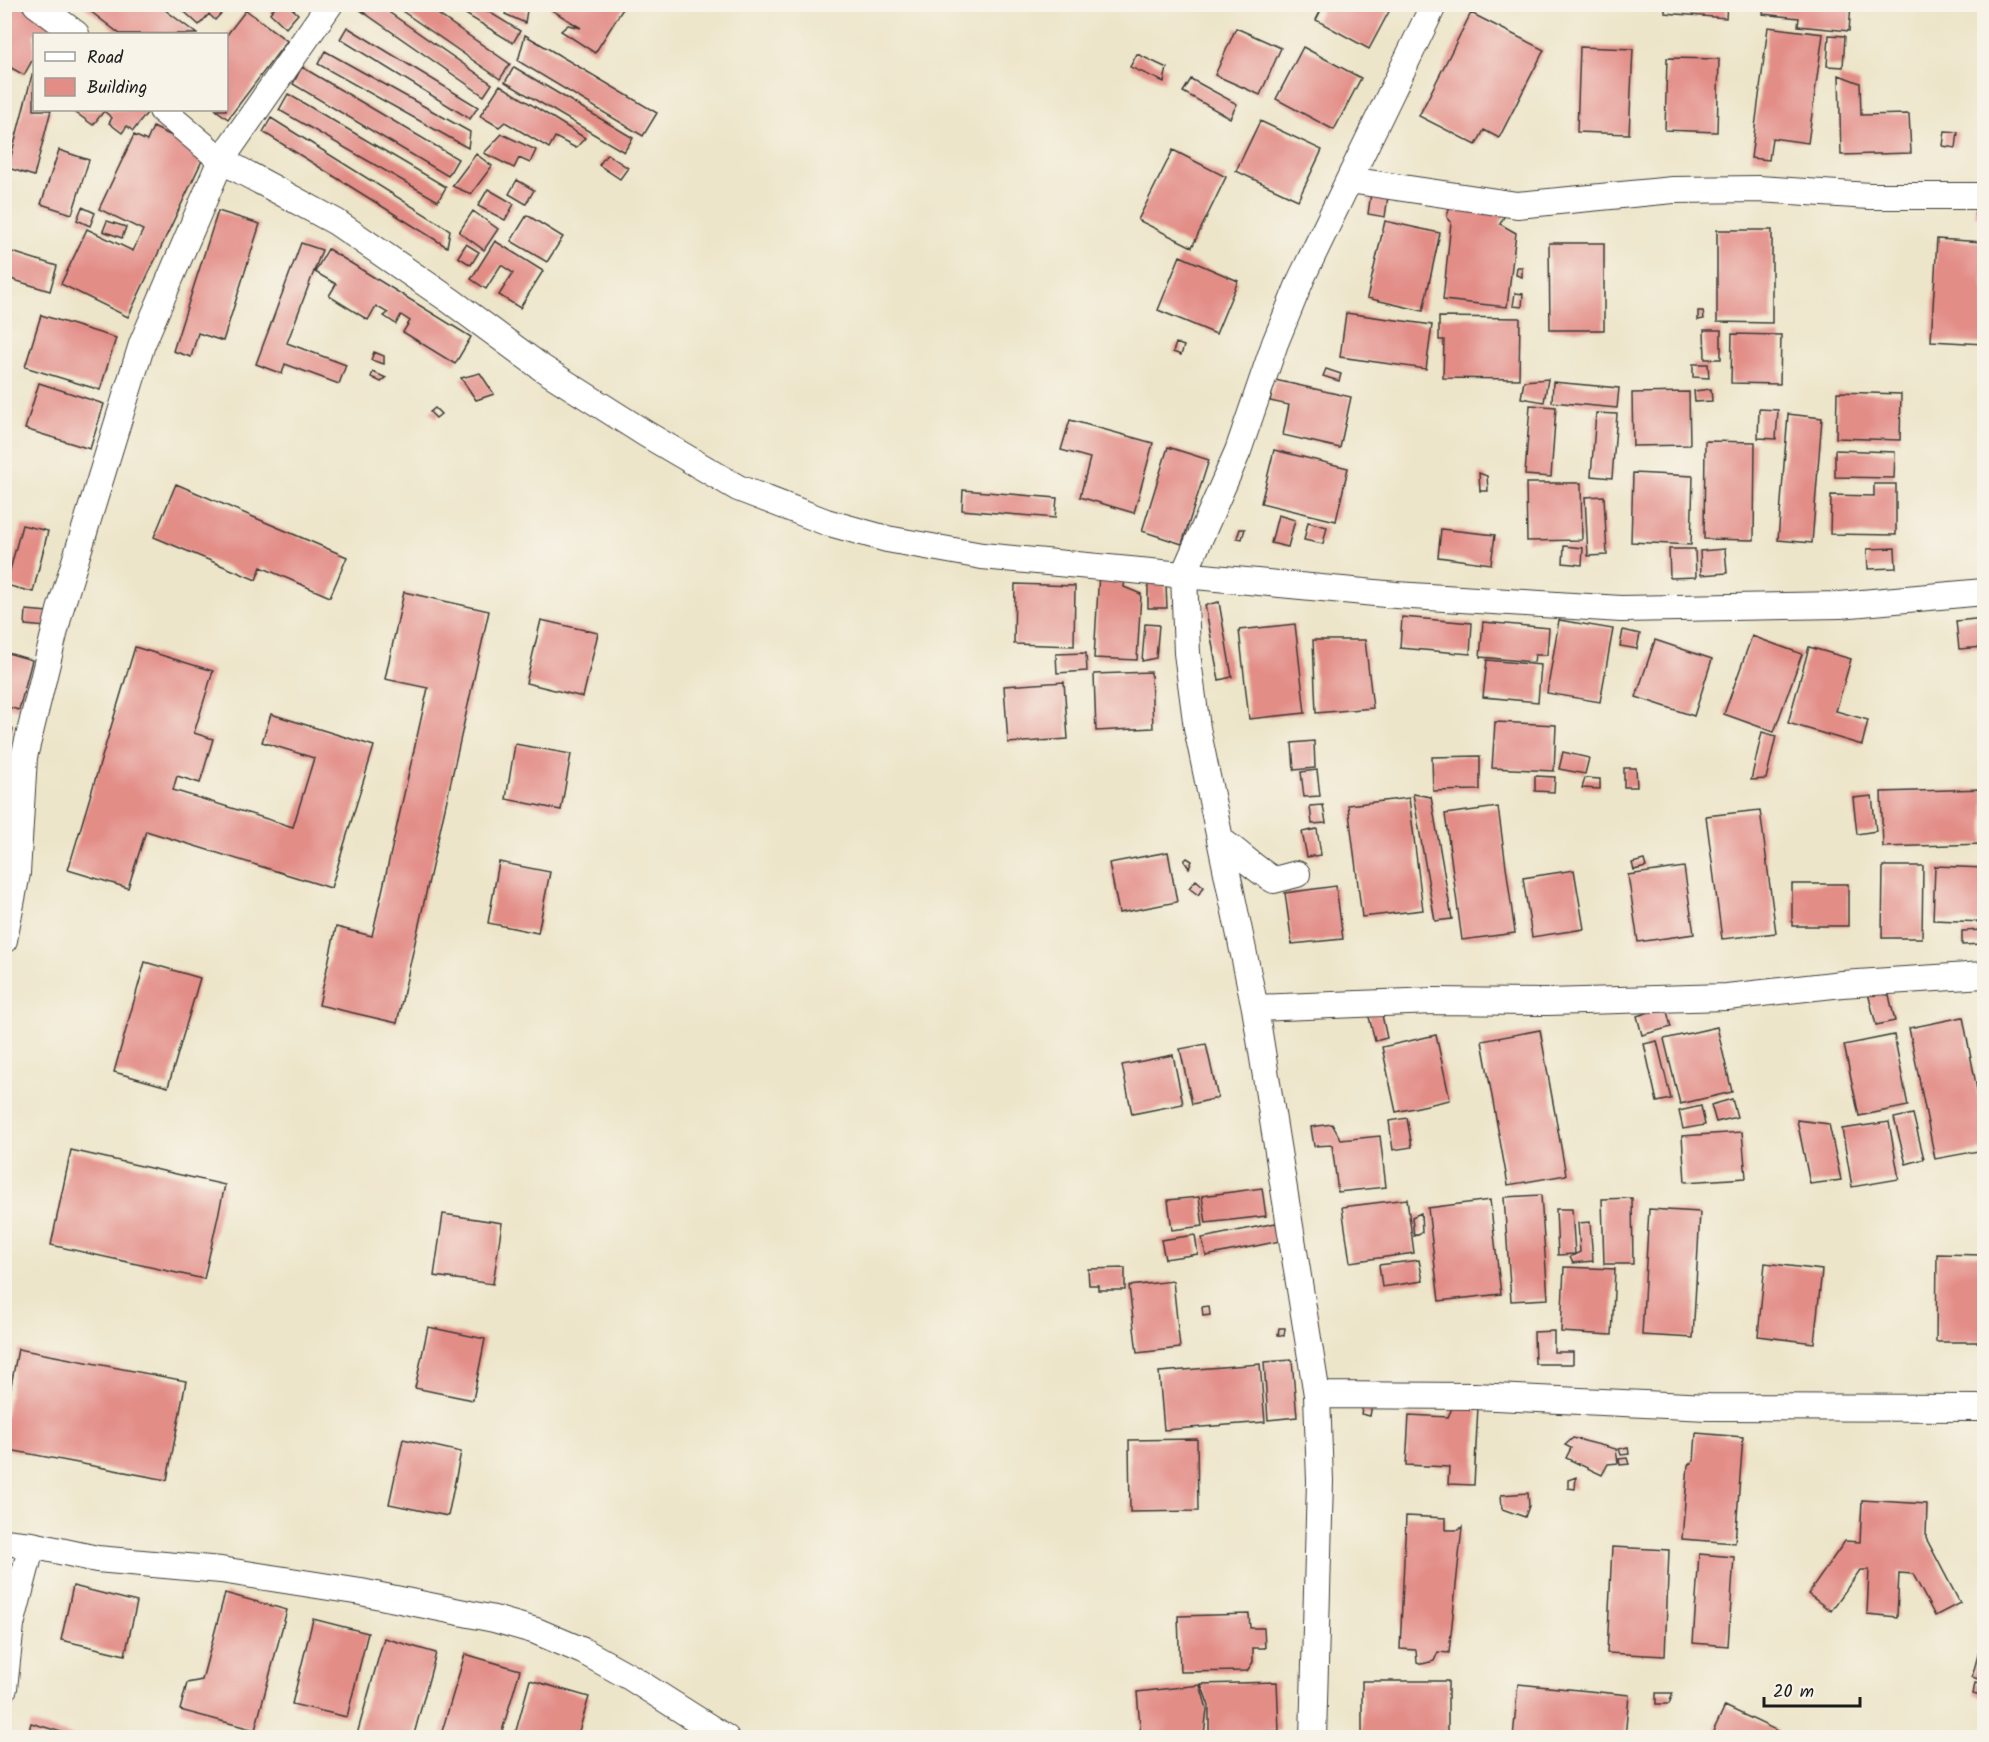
<svg xmlns="http://www.w3.org/2000/svg" width="1989" height="1742" viewBox="0 0 1989 1742" font-family="Kalam,sans-serif">
<style>
.building{fill:#e38d87}
.lines{fill:none;stroke-linecap:round;stroke-linejoin:round}
.minor-casing{stroke:#3b3a36;stroke-width:28}
.minor{stroke:#fff;stroke-width:26}
</style>
<rect width="100%" height="100%" fill="#f7f3e8"/>
<filter id="ink" filterUnits="userSpaceOnUse"><feTurbulence type="fractalNoise" baseFrequency=".0167" numOctaves="2"/><feDisplacementMap in="SourceGraphic" scale="12" xChannelSelector="R" yChannelSelector="G"/><feConvolveMatrix kernelMatrix="1 2 1 2 8 2 1 2 1" color-interpolation-filters="sRGB"/></filter>
<filter id="wash" filterUnits="userSpaceOnUse"><feTurbulence type="fractalNoise" baseFrequency=".008" numOctaves="4" result="noise"/><feDisplacementMap in="SourceGraphic" scale="24" xChannelSelector="R" yChannelSelector="G"/><feGaussianBlur stdDeviation="1.35" result="paint"/><feColorMatrix in="noise" values="0 0 0 0 0 0 0 0 0 0 0 0 0 0 0 0 0 1.4 0 .05"/><feComposite in="paint" operator="in"/></filter>
<g filter="url(#wash)">
<rect width="100%" height="100%" fill="#ede5c9"/>
<g id="blocks">
<path class="building" d="M5,4H25L55,22L48,34H34V57L24,75L4,64V34L9,28L5,25Z
M81,4H157L197,34H120Z
M176,4H230L215,20L209,14L199,25Z
M277,4H287L298,14L286,28L270,13Z
M358,4H377L492,84L484,96L356,7Z
M392,4H423L510,64L500,79Z
M449,4H476L520,31L513,43Z
M509,4L527,10L525,23L505,14Z
M553,4H626L595,53L561,31L568,25L581,28L550,9Z
M1324,4H1393L1369,49L1316,20Z
M1665,4H1727L1726,18L1665,13Z
M1764,4H1851L1849,31L1798,26L1799,18L1763,14Z
M1940,4H1984V8L1940,9Z
M246,10L287,41L228,119L216,110H226V36Z
M1471,13L1544,50L1499,138L1484,130L1476,145L1419,116Z
M347,27L478,107L470,119L340,39Z
M1768,27L1823,34L1808,143L1772,138L1769,160L1751,158Z
M1236,28L1281,48L1260,95L1215,75Z
M525,35L657,113L643,136L518,61Z
M1829,35L1845,36L1843,67L1827,66Z
M1303,47L1361,78L1334,130L1276,99Z
M1580,47L1633,49L1629,134L1577,132Z
M325,51L470,132L468,148L318,64Z
M1137,54L1167,68L1164,82L1130,67Z
M1667,58L1719,59L1717,132L1665,130Z
M302,67L458,159L448,176L293,84Z
M514,67L633,138L624,152L505,82Z
M32,75L34,76V110H51L34,176L8,168Z
M1839,75L1860,83L1861,115L1909,114L1911,153L1841,155Z
M1191,79L1237,104L1230,118L1183,92Z
M500,85L585,138L576,148L555,137L549,148L505,122L499,127L480,116Z
M288,94L446,187L438,201L279,110Z
M72,110H143L147,113L133,131L127,126L122,133L109,123L112,118L104,111L93,125Z
M271,118L450,230L447,247L263,132Z
M1260,121L1322,150L1298,200L1236,171Z
M153,127L206,152L128,317L61,284L87,229L133,251L143,230L99,209L134,135L147,141Z
M1945,131L1958,132L1956,148L1943,146Z
M502,134L536,150L530,163L519,158L514,168L484,153Z
M59,150L89,160L72,214L41,204Z
M1173,150L1226,177L1192,247L1138,220Z
M476,154L492,166L471,194L452,186Z
M607,154L628,168L620,179L599,165Z
M517,180L534,190L526,204L509,194Z
M488,189L514,204L505,220L478,206Z
M1371,193L1388,196L1385,217L1368,214Z
M1451,201L1506,213L1500,224L1516,233L1507,307L1443,300L1451,222L1447,217Z
M1975,204L1984,205V217L1975,216Z
M82,207L95,213L90,226L77,220Z
M218,211L260,224L223,341L198,333L191,357L173,351Z
M473,211L498,229L484,250L459,232Z
M527,215L563,237L547,262L511,241Z
M107,221L126,227L122,238L103,231Z
M1385,221L1440,233L1423,311L1367,298Z
M1717,230H1772V323L1717,322Z
M1937,239L1984,242V344L1931,341Z
M495,241L543,271L520,308L499,295L513,273L501,265L486,289L471,279Z
M301,243L322,250L287,343L346,365L339,384L285,364L282,374L256,364Z
M1549,243H1604V330H1550Z
M466,244L479,252L471,265L458,257Z
M328,249L471,337L455,364L403,332L410,321L401,315L396,324L384,316L388,313L376,306L368,320L329,296L336,284L315,272Z
M9,251L57,266L50,291L4,277Z
M1180,256L1238,281L1216,334L1158,310Z
M1517,267H1522V277L1516,275Z
M1515,293L1523,294L1522,307L1513,306Z
M1698,311H1703L1704,319L1698,320Z
M1346,313L1432,325L1426,369L1340,357Z
M41,315L116,338L100,390L25,367Z
M1439,317L1520,318L1519,379L1443,378L1444,340H1439Z
M1704,330H1721V359H1705Z
M1732,334L1781,335L1780,384L1731,383Z
M1176,343L1184,346L1181,355L1173,352Z
M374,352L384,356V364L371,360Z
M1693,364H1708L1709,378L1693,377Z
M1979,364H1984V381L1980,382Z
M1326,369L1341,374L1339,381L1323,376Z
M373,372L386,378L381,382L371,377Z
M480,373L494,394L476,400L461,378Z
M1548,379L1544,402L1521,398L1524,381Z
M1275,380L1351,397L1340,448L1283,435L1289,405L1270,401Z
M1553,382L1619,388L1617,408L1552,402Z
M39,383L104,404L90,449L25,429Z
M1711,389L1712,401L1695,402L1694,391Z
M1689,392L1690,445L1633,446L1632,393Z
M1837,392L1901,394L1900,440L1836,438Z
M1530,405L1556,407L1551,477L1525,475Z
M435,408L441,414L436,418L430,412Z
M1759,409L1778,410L1776,439L1758,438Z
M1596,413L1617,414L1612,478L1591,476Z
M1788,414L1822,418L1812,543L1778,540Z
M1070,420L1153,443L1134,513L1080,497L1090,458L1061,450Z
M1705,441L1755,442L1754,540L1704,539Z
M1168,447L1209,460L1182,544L1142,531Z
M1274,450L1348,468L1336,521L1261,503Z
M1835,450L1895,452L1894,478L1835,477Z
M1479,473L1487,476L1488,491H1480Z
M1633,473L1693,476L1691,545L1631,542Z
M1526,483H1581L1582,540L1527,541Z
M176,484L347,557L330,597L261,567L256,580L154,537Z
M1874,484H1896V535L1830,534L1831,495L1874,496Z
M963,490L1057,498L1055,518L962,510Z
M1604,496L1607,555L1588,556L1585,497Z
M1278,515L1295,520L1288,547L1271,543Z
M1308,522L1327,527L1323,544L1304,540Z
M22,525L48,531L33,592L6,585Z
M1240,529H1245L1242,539L1237,538Z
M1441,529L1495,535L1491,564L1438,557Z
M1564,546L1583,548L1582,565L1563,563Z
M1895,548L1896,568L1868,569L1867,549Z
M1669,549H1695L1696,577L1670,578Z
M1725,549L1727,573L1701,575L1700,551Z
M1099,572L1125,574L1124,587L1141,594L1137,660L1094,658Z
M1148,580L1166,585L1167,608H1148Z
M1015,584L1075,586L1074,646L1014,644Z
M404,592L489,611L397,1023L319,1005L336,927L372,936L428,688L385,679Z
M1219,602L1232,677L1219,680L1205,605Z
M26,610L48,612L47,627L25,625Z
M1402,617L1472,623L1470,654L1400,648Z
M1984,618V647L1959,649L1956,621Z
M541,620L598,633L583,697L526,683Z
M1559,620L1613,629L1600,702L1547,693Z
M1483,622L1549,628L1547,655H1535L1534,662L1480,657Z
M1145,624L1159,625L1156,658L1142,661Z
M1295,624L1305,713L1249,719L1239,630Z
M1623,630L1640,634L1637,649L1620,646Z
M1752,636L1802,654L1774,732L1724,714Z
M1313,640H1365L1373,708L1316,713Z
M1655,640L1712,659L1694,716L1636,697Z
M135,647L213,671L194,733L213,739L200,783L177,776L173,790L293,827L314,758L262,742L271,714L374,746L331,888L146,831L128,888L68,870Z
M1809,647L1851,659L1836,711L1868,720L1862,745L1788,723Z
M4,652L32,660L19,710L4,706Z
M1086,653L1087,671L1057,673L1056,654Z
M1487,660L1541,665L1538,702L1483,697Z
M1151,672L1153,728L1096,731L1094,674Z
M1064,682L1068,739L1008,743L1004,686Z
M1495,722L1556,725L1554,771L1492,768Z
M4,727L13,729L5,760H4Z
M1762,732L1776,736L1766,779L1751,780Z
M1314,741L1315,768L1294,770L1292,743Z
M515,744L571,754L561,810L506,799Z
M1563,752L1589,758L1585,774L1559,769Z
M1480,756V790L1433,791L1432,757Z
M1624,768H1636L1637,787H1624Z
M1317,770L1320,796L1304,797L1301,772Z
M1535,776L1555,777L1554,792L1535,791Z
M1585,778L1600,779V789L1582,788Z
M1984,789V844L1883,847L1881,792Z
M1413,794L1431,797L1452,919L1435,921Z
M1872,796L1876,831L1857,834L1853,798Z
M1409,798L1423,910L1362,917L1348,805Z
M1323,805L1326,823L1312,824L1310,806Z
M1498,807L1515,933L1462,940L1445,814Z
M1760,810L1776,933L1722,939L1706,816Z
M1317,829L1321,855L1307,857L1302,832Z
M1168,852L1177,902L1119,913L1109,863Z
M1187,858L1192,861L1189,868L1184,861Z
M1644,860L1646,867L1634,870L1632,863Z
M499,862L550,872L538,933L488,923Z
M1883,866H1923L1922,938H1882Z
M1935,866L1984,868V922L1933,920Z
M1684,867L1694,934L1638,942L1628,875Z
M1574,870L1584,929L1532,937L1523,878Z
M1196,880L1204,887L1198,895L1189,888Z
M1792,884H1848V926H1792Z
M1336,886L1343,939L1292,944L1285,893Z
M1984,930V944L1962,945V931Z
M145,962L200,978L168,1087L114,1072Z
M1868,993L1889,995L1895,1021L1876,1025Z
M1666,1007L1671,1027L1642,1035L1637,1016Z
M1368,1013L1382,1015L1387,1038L1375,1041Z
M1963,1017L1984,1126V1150L1935,1159L1909,1028Z
M1717,1027L1732,1092L1680,1104L1664,1039Z
M1540,1030L1566,1175L1508,1185L1482,1041Z
M1436,1035L1450,1100L1396,1112L1382,1047Z
M1894,1035L1908,1106L1859,1116L1844,1045Z
M1657,1041L1671,1099L1657,1102L1644,1044Z
M1206,1044L1218,1098L1192,1104L1180,1049Z
M1173,1055L1183,1104L1132,1114L1122,1065Z
M1732,1099L1737,1117L1716,1122L1711,1105Z
M1701,1106L1705,1125L1683,1129L1679,1111Z
M1913,1114L1924,1159L1906,1164L1894,1118Z
M1407,1118L1412,1147L1393,1150L1389,1121Z
M1797,1120L1829,1124L1841,1180L1810,1184Z
M1889,1122L1899,1179L1852,1187L1842,1129Z
M1332,1124L1341,1140L1380,1136L1386,1187L1338,1192L1332,1145L1314,1146L1311,1127Z
M1742,1132L1746,1178L1685,1182L1682,1136Z
M71,1150L225,1185L204,1279L51,1245Z
M1262,1188L1266,1216L1206,1223L1202,1196Z
M1541,1195L1548,1299L1511,1301L1504,1197Z
M1199,1197L1203,1226L1172,1230L1168,1200Z
M1632,1198L1633,1264H1604L1602,1199Z
M1407,1199L1414,1253L1350,1262L1342,1207Z
M1490,1200L1501,1294L1439,1301L1428,1208Z
M1556,1209H1572L1575,1254L1558,1255Z
M1649,1209L1700,1212L1693,1338L1642,1335Z
M1421,1213L1422,1232L1414,1236L1412,1217Z
M443,1214L502,1223L493,1284L434,1276Z
M1590,1222L1593,1261L1573,1263L1570,1257L1580,1252L1578,1223Z
M1276,1223L1280,1241L1206,1256L1202,1238Z
M1195,1235L1198,1254L1165,1259L1161,1240Z
M1937,1254L1984,1255V1342H1936Z
M1419,1260L1423,1281L1382,1287L1379,1265Z
M1765,1263L1822,1270L1814,1343L1758,1336Z
M1564,1267L1615,1269L1612,1335L1561,1332Z
M1125,1268V1290H1098V1285H1089L1088,1269Z
M1173,1281L1180,1348L1137,1353L1129,1286Z
M1209,1306L1210,1315L1203,1316L1202,1307Z
M428,1327L485,1339L473,1400L415,1388Z
M1279,1328H1285L1284,1336L1278,1335Z
M1554,1331V1352H1573V1364H1535L1534,1332Z
M18,1349L186,1381L167,1480L4,1449V1422Z
M1292,1360L1297,1417L1268,1420L1264,1362Z
M1260,1364L1265,1422L1164,1430L1159,1372Z
M1363,1403L1372,1405L1370,1416L1361,1414Z
M1454,1404L1478,1406L1474,1485L1448,1484L1449,1467L1406,1465L1409,1415L1448,1417Z
M1696,1433L1743,1437L1735,1543L1682,1539L1688,1465L1694,1461Z
M1573,1438L1616,1449L1618,1463L1608,1464L1602,1475L1566,1458L1571,1448L1565,1445Z
M403,1439L461,1452L448,1516L389,1504Z
M1197,1439L1198,1511L1130,1512L1129,1440Z
M1628,1447L1629,1454L1621,1455L1619,1449Z
M1627,1458L1629,1464L1620,1465L1619,1459Z
M1576,1477L1575,1489L1568,1488V1480Z
M1528,1493L1529,1506L1525,1517L1502,1509L1501,1495Z
M1862,1500L1927,1504L1926,1538L1960,1603L1935,1616L1913,1574L1899,1573L1897,1617L1867,1614L1869,1570H1860L1831,1611L1808,1594L1845,1541L1860,1542Z
M1406,1516L1446,1518V1530H1458L1462,1527L1449,1653L1438,1652L1434,1661L1422,1664L1417,1662L1416,1650L1400,1649Z
M1612,1547L1669,1550L1665,1656L1607,1653Z
M1699,1554L1734,1557L1728,1646L1693,1643Z
M73,1586L137,1602L125,1655L61,1640Z
M225,1593L287,1610L255,1730L180,1710L187,1683L202,1680Z
M1249,1614L1250,1628H1264L1265,1648H1253V1662L1247,1671L1180,1672L1178,1616Z
M313,1619L368,1633L347,1717L292,1704Z
M1984,1633V1681L1972,1677Z
M384,1638L436,1653L413,1738H356Z
M465,1654L520,1670L500,1738H440Z
M530,1680L589,1697L577,1738H514Z
M1362,1681H1448V1738L1362,1737Z
M1277,1682L1279,1731L1209,1733V1706L1201,1684Z
M1975,1683L1984,1685V1697L1973,1694Z
M1518,1684L1629,1695L1625,1738H1513Z
M1200,1685L1207,1709L1204,1735L1141,1738L1137,1692Z
M1656,1693H1673L1669,1704H1656Z
M1725,1706L1778,1731L1775,1738H1710Z
M31,1723L78,1737V1738H27Z"/>
</g>
</g>
<g filter="url(#ink)">
<use href="#blocks" fill-opacity="0" stroke="#3b3a36" stroke-width="1.5"/>
<g class="lines">
<defs>
<path id="minor" d="M36,4L76,34
M162,110L221,160L336,222L451,301L542,368L646,434L738,488L826,522L887,539L982,556L1396,595L1621,609L1840,605L1984,592
M1349,180L1517,205L1673,190L1758,189L1870,196H1984
M1220,840C1239,852 1254,869 1274,880L1297,874
M4,940L17,873L24,757L60,610L142,344L221,160L330,4
M1255,1008L1434,1001L1547,1002L1727,997L1842,984L1984,975
M1317,1395L1474,1396L1708,1407L1984,1408
M4,1542L32,1545L97,1559L221,1570L361,1592L494,1619L536,1631L583,1651L630,1677L726,1738
M4,1688L11,1625L32,1545
M1313,1738L1320,1481L1317,1395L1255,1008L1197,728L1187,653L1184,574L1238,451L1275,343L1302,277L1434,4"/>
</defs>
<use href="#minor" class="minor-casing"/>
<use href="#minor" class="minor"/>
</g>
</g>
<rect width="1989" height="1742" fill="none" stroke="#f7f3e8" stroke-width="24"/>
<rect x="33" y="33" width="195" height="78" fill="#f7f3e8" stroke="#9f9d96" stroke-width="1.5"/>
<rect x="45" y="52" width="30" height="9" fill="#ffffff" stroke="#9f9d96" stroke-width="1.5"/>
<text x="87" y="63" font-size="18" fill="#1c1c1c">Road</text>
<rect x="45" y="78" width="30" height="18" fill="#e38d87" stroke="#9f9d96" stroke-width="1.5"/>
<text x="87" y="93" font-size="18" fill="#1c1c1c">Building</text>
<path d="M1764 1697v9h96v-9" fill="none" stroke="#1c1c1c" stroke-width="3"/>
<text x="1773" y="1697" font-size="18" fill="#1c1c1c" stroke="#f7f3e8" stroke-width="4.5" paint-order="stroke">20 m</text>
</svg>
